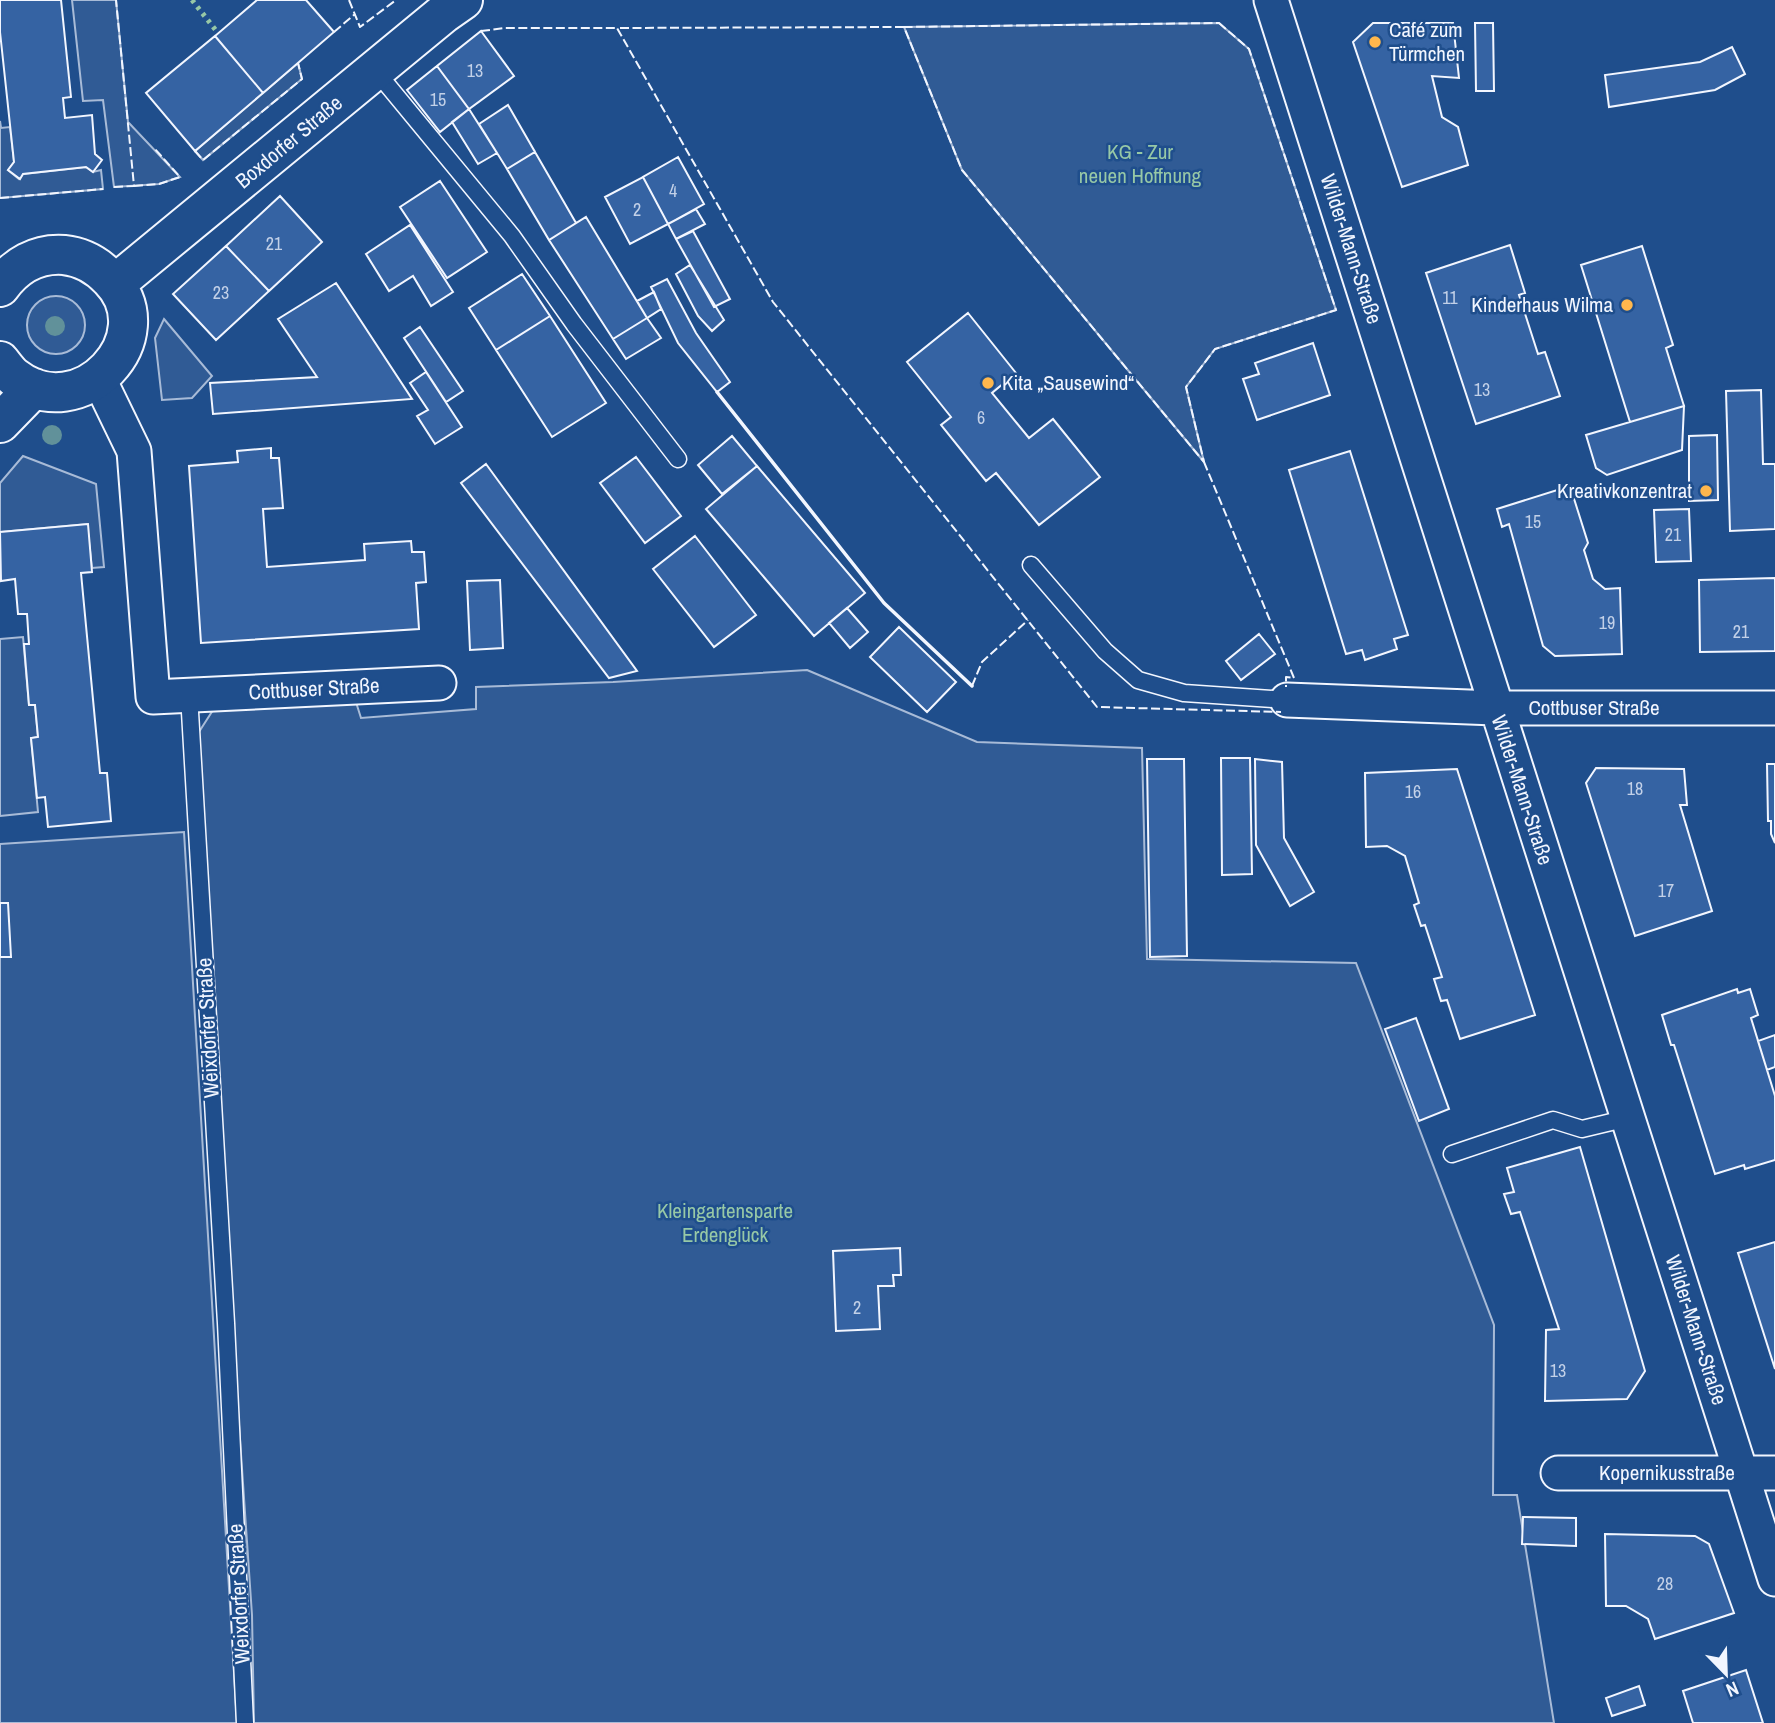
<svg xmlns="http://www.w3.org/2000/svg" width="1775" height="1723" viewBox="0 0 1775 1723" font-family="'Archivo Narrow',sans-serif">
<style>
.green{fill:#305b95;stroke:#a8bbd7;stroke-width:2}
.building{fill:#3563a3;stroke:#f2f6ff;stroke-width:2}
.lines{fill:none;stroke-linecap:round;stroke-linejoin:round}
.service-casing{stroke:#f2f6ff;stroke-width:19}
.minor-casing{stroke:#f2f6ff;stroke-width:37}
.tertiary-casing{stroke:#f2f6ff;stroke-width:42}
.service{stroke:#1f4e8c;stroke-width:16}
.minor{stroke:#1f4e8c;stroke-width:33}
.tertiary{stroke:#1f4e8c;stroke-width:38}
.hedge{stroke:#97c8a6;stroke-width:5;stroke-dasharray:3.5 5;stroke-linecap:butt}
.fence{stroke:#f2f6ff;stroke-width:2;stroke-dasharray:9 3.5;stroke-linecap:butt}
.wall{stroke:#f2f6ff;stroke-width:3.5}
.tree{fill:#61919a}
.poi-dot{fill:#ffb74d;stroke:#1f4e8c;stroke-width:2.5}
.labels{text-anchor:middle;stroke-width:5;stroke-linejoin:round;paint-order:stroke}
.number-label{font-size:18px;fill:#c3d1e8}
.poi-label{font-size:21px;fill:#f2f6ff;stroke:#1f4e8c;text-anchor:start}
.street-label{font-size:21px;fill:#f2f6ff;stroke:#1f4e8c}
.park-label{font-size:21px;fill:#97c8a6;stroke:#1f4e8c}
</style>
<rect width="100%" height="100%" fill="#1f4e8c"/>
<path class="green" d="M72,0H116L128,122L180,177L159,184L114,187L103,100L83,101Z
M1219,23L1249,49L1336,310L1215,349L1186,387L1204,462L962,170L904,27Z
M298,63L302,79L203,160L195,151Z
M0,121L1,128L10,127L14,162L8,170L19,179L23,174L86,167L93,172L101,170L103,189L0,198Z
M27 325a29 29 0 1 1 58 0a29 29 0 1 1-58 0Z
M164,319L212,376L192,398L162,400L155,338Z
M23,456L96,484L104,567L92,568L87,524L0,532V483Z
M23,637L29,705H35L38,737L31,738L38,812L0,816V639Z
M807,670L977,742L1142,748L1147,959L1356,963L1494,1325L1493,1495H1517L1554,1723H254L252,1615L219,1132L197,735L215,707L355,699L361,718L476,709V687L613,682Z
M184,832L237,1723H0V844Z"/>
<path class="building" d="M0,0H61L71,97L63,98L65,118L92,115L95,154L102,160L93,172L86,167L23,174L20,179L8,170L14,162L0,32Z
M257,0H306L334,32L263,93L215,36Z
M1373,23H1453L1459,78L1432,76L1442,117L1458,127L1468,165L1402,187L1353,42Z
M1475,23H1493L1494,91H1476Z
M481,31L514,76L469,109L437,66Z
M215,36L263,93L195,151L146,93Z
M1732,47L1745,74L1715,90L1609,107L1605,75L1700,62Z
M437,66L469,109L440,132L407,90Z
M508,105L535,152L507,169L479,124Z
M469,109L497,153L478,164L452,122Z
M535,152L576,223L549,240L507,169Z
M678,157L704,204L668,224L643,177Z
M643,177L668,224L630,244L605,197Z
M440,181L487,252L447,278L400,207Z
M280,196L322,242L269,291L226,246Z
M696,209L705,224L676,239L668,224Z
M586,217L647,318L613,339L549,240Z
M410,225L453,292L431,306L413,276L389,291L366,254Z
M693,231L730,299L714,307L676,239Z
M1510,245L1525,293L1519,295L1538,354L1545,352L1560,396L1476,424L1426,273Z
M226,246L269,291L216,340L173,294Z
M1642,246L1673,345L1666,348L1684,406L1630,422L1581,265Z
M690,265L724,320L712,331L698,316L676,274Z
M522,274L550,316L496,350L469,308Z
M667,279L696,333L730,382L717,392L678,343L651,287Z
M336,283L412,399L213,414L210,383L317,377L278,319Z
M654,292L661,309L647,318L637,301Z
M968,313L1016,373L992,393L1029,438L1053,419L1100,477L1039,525L996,473L986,481L941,425L951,417L907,362Z
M550,316L606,403L552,437L496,350Z
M647,318L661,338L626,359L613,339Z
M420,327L463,391L446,402L404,338Z
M1313,343L1330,395L1257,420L1243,379L1259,374L1255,363Z
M426,372L462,427L435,444L417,416L428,410L410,383Z
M1761,390L1763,464H1775V529L1730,531L1726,391Z
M1684,406L1682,450L1607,475L1596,468L1586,435Z
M1717,435L1718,500L1689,501V436Z
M732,436L757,466L722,494L698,465Z
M271,448V458H279L283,508L263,509L267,567L365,560L364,544L411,541L412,552H424L426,582L416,583L419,629L201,643L189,466L238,462L237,451Z
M1350,451L1408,635L1394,639L1397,649L1365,660L1362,650L1346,654L1289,470Z
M636,457L681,516L645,543L600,483Z
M486,464L637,671L609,678L461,483Z
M757,466L865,593L814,636L706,509Z
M1570,486L1588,543L1584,550L1593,579L1605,589L1620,588L1622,654L1555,656L1543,646L1509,524L1502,527L1497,509Z
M1689,509L1691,561L1656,562L1654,510Z
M88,524L92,572L81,573L100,773H107L111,821L48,827L45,797L37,798L31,738L38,737L35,705H29L24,644H29L27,614H18L15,579L1,581L0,532Z
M695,536L756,615L714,647L653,569Z
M1775,578V651L1700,652L1699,580Z
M500,580L503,648L470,650L467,581Z
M847,608L868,632L850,648L829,623Z
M899,627L956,682L927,712L870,657Z
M1259,634L1275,654L1241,680L1226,661Z
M1221,758H1250L1252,874L1222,875Z
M1147,759H1184L1187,956L1150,957Z
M1255,759L1282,762L1284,838L1314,892L1290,906L1256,845Z
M1767,764H1775V843L1771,834V821H1768Z
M1596,768L1684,769L1687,805H1680L1712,911L1635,936L1586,783Z
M1457,769L1535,1015L1460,1039L1447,1000L1441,1001L1434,979L1442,977L1425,925L1421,926L1414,905L1419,903L1405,856L1387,846L1366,847L1365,773Z
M0,903H8L11,957H0Z
M1737,989L1738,993L1750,989L1758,1015L1751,1018L1775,1096V1160L1745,1169L1744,1165L1715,1174L1674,1045H1671L1662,1015Z
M1416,1018L1449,1109L1419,1121L1385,1029Z
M1775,1035V1067L1767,1070L1758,1041Z
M1580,1147L1645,1371L1627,1399L1545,1401L1546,1330L1559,1329L1520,1212L1511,1214L1504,1194L1514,1192L1507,1168Z
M1775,1242V1369L1738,1253Z
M900,1248L901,1275H893L894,1286H878L880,1329L836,1331L833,1251Z
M1523,1517L1576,1518V1546L1522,1544Z
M1605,1534L1695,1536L1709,1544L1734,1613L1655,1639L1648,1619L1626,1606H1606Z
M1746,1670L1763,1723H1693L1683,1691Z
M1639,1686L1645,1705L1612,1716L1606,1698Z"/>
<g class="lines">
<defs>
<path id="service" d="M375,70L512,236L574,324L678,459
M1031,565L1105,651L1138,680L1184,693L1287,700
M189,695L226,1323L245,1723
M1452,1154L1553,1120L1582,1129L1628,1118"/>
<path id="minor" d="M1271,0L1775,1579
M99,379L134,451L153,697L439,683
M1287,700L1495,708H1775
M1558,1473H1775"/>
<path id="tertiary" d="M115,284L443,14L463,0
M0,287C15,266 37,253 64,255C83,257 97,265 110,279C166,336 80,429 14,377C9,373 4,366 0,361
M0,423L34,388"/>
</defs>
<use href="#service" class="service-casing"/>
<use href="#minor" class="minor-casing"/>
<use href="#tertiary" class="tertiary-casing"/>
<use href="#service" class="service"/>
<use href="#minor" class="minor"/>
<use href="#tertiary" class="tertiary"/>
<path class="hedge" d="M192,0L218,33"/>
<path class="fence" d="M349,0L360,27L396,0
M1219,23L1249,49L1336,310L1215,349L1186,387L1204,462L962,170L904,27Z
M904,27L617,28L773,302L1097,707L1281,712
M481,31L505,28H617
M334,32L355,14
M195,151L203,160L302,79L298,63
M134,186L159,184L180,177L155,149
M114,187L134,186L116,0
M0,198L103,189
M1204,462L1294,678L1286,677V687
M972,686L982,662L1028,620"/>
<path class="wall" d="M717,392L884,603L972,686"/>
</g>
<g class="tree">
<circle cx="55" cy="326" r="10"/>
<circle cx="52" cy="435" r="10"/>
</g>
<g class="poi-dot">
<circle cx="1375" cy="42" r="7"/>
<circle cx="1627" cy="305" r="7"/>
<circle cx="988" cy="383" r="7"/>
<circle cx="1706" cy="491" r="7"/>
</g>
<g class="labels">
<g class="number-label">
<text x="475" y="77">13</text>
<text x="438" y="106">15</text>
<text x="673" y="197">4</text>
<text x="637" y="216">2</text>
<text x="274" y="250">21</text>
<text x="221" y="299">23</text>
<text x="1450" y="304">11</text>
<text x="1482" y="396">13</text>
<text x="981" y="424">6</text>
<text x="1533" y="528">15</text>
<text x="1673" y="541">21</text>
<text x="1607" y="629">19</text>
<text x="1741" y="638">21</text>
<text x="1635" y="795">18</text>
<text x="1413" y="798">16</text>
<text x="1666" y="897">17</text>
<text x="857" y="1314">2</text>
<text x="1558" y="1377">13</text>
<text x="1665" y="1590">28</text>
</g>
<g class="poi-label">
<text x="1389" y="37">Café zum<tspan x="1389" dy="24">Türmchen</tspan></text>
<text x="1613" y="312" text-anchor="end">Kinderhaus Wilma</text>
<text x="1002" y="390">Kita „Sausewind“</text>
<text x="1692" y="498" text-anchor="end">Kreativkonzentrat</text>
</g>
<g class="street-label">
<text transform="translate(289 142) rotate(-40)" y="7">Boxdorfer Straße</text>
<text transform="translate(1351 249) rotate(72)" y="7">Wilder-Mann-Straße</text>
<text transform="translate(314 689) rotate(-3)" y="7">Cottbuser Straße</text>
<text x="1594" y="715">Cottbuser Straße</text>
<text transform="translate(1522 790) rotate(72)" y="7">Wilder-Mann-Straße</text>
<text transform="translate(208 1028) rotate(-93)" y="7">Weixdorfer Straße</text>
<text transform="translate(1696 1330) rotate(72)" y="7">Wilder-Mann-Straße</text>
<text x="1667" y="1480">Kopernikusstraße</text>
<text transform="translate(239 1594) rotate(-93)" y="7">Weixdorfer Straße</text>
</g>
<g class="park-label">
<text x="1140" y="159">KG - Zur<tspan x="1140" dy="24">neuen Hoffnung</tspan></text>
<text x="725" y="1218">Kleingartensparte<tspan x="725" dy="24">Erdenglück</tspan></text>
</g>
</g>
<g transform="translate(1726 1674) rotate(157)" stroke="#1f4e8c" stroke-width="5" paint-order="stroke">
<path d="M0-5L12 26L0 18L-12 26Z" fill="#f2f6ff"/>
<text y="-10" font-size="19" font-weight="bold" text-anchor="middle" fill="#f2f6ff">N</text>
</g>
</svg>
